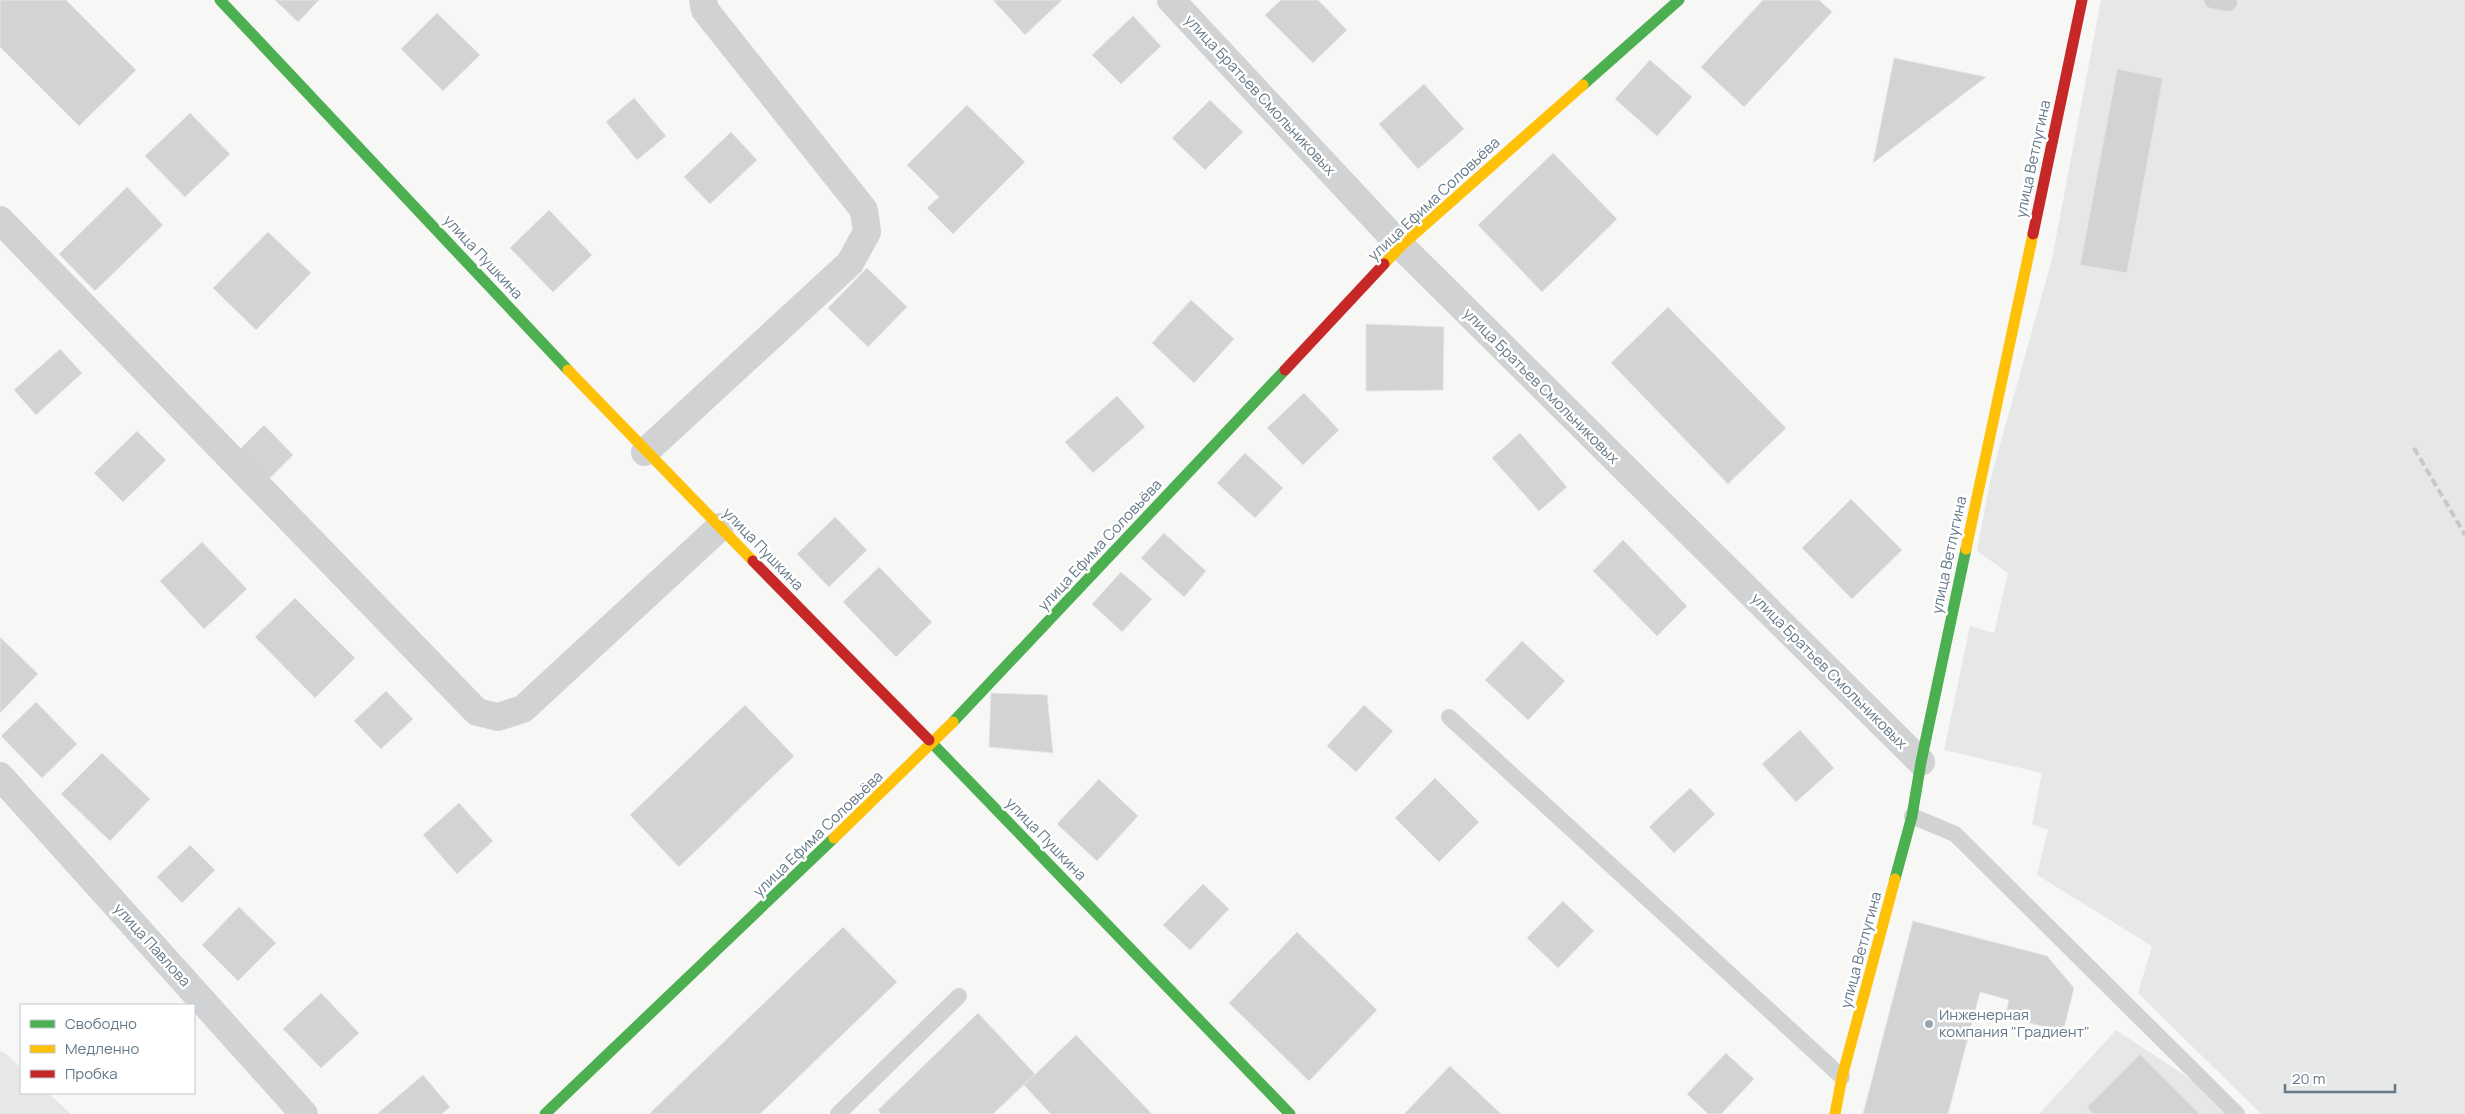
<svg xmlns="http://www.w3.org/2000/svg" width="2465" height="1114" viewBox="0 0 2465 1114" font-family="Manrope,sans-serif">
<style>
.built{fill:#e6e7e7}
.building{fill:#d2d3d4;stroke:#e6e6e6}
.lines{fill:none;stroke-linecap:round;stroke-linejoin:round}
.lane{stroke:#d1d2d3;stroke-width:16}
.street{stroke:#d1d2d3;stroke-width:28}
.fast{stroke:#4caf50;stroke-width:11}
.slow{stroke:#ffc107;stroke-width:11}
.jam{stroke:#c62828;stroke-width:11}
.rail{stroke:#c7c8c9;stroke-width:4;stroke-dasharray:8 4;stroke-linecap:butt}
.poi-dot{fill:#98a5af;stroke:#fff;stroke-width:2}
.labels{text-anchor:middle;stroke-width:5;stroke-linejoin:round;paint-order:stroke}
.street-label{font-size:15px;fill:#657989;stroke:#fff}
.poi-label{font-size:15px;fill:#657989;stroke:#fff;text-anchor:start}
</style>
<rect width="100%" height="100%" fill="#f7f7f6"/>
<path class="built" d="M2101,0H2465V1114H2261L2138,993L2152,946L2037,875L2048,830L2032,824L2042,773L1944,750L1970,626L1994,633L2008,573L1977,551L1990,481L2052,259Z
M2116,1030L2243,1114H2039Z
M0,1051L5,1053L21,1068V1093H48L71,1114H0Z"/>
<path class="building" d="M0,0H66L136,70L79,126L0,47Z
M275,0H319L298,22Z
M993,0H1062L1025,35Z
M1281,0H1318L1347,30L1313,63L1265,15Z
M1763,0H1819L1832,12L1744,107L1701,67Z
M437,13L480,55L443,91L401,49Z
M1133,16L1161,46L1121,84L1092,55Z
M1894,58L1986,77L1873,163Z
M1650,60L1692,97L1657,136L1615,99Z
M2117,69L2163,78L2127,273L2080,265Z
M1424,84L1464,129L1418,169L1379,124Z
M634,98L666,136L637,160L606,122Z
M1210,100L1243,132L1205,170L1172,138Z
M967,105L1025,162L953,234L927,208L939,197L907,165Z
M190,113L230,154L185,197L145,156Z
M731,132L757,160L710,204L684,177Z
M1553,153L1617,219L1542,292L1478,225Z
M127,187L163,225L95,291L59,254Z
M549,210L592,255L553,292L510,248Z
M268,232L311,273L256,330L213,288Z
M867,268L907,307L868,347L828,308Z
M1191,300L1234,339L1194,383L1152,343Z
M1668,307L1786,428L1728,484L1611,363Z
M1366,324L1444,327L1443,390L1366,391Z
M60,349L82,373L36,415L14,390Z
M1304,393L1339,430L1303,465L1267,428Z
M1117,396L1145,427L1093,473L1065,442Z
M264,425L293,455L264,484L235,454Z
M137,431L166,460L123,502L94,473Z
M1520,433L1567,487L1539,511L1492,458Z
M1245,453L1283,488L1255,518L1217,483Z
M1851,499L1902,550L1852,599L1802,548Z
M835,517L867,550L829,587L797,554Z
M1164,533L1206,571L1184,597L1141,558Z
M1623,540L1687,606L1657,636L1593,571Z
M202,542L247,589L204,629L160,581Z
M879,567L932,622L896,657L843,602Z
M1121,572L1152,599L1122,632L1092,604Z
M295,598L355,658L315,698L255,637Z
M0,637L38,674L0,713Z
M1522,641L1565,681L1528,720L1485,680Z
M386,691L413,719L381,749L354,721Z
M991,693L1047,695L1053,753L989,747Z
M36,702L77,744L42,778L1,736Z
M745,705L794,756L679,867L630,815Z
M1364,705L1393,731L1356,772L1327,746Z
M1800,730L1834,768L1796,802L1762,764Z
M102,753L150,799L110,841L61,794Z
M1435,778L1479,822L1439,862L1395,818Z
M1099,779L1138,816L1097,861L1057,824Z
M1690,788L1715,814L1674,853L1649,827Z
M459,803L493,841L457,874L423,835Z
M190,845L215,870L182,903L157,877Z
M1203,884L1229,909L1190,950L1163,925Z
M1563,901L1594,931L1558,968L1527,938Z
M239,907L276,943L238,981L202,945Z
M1913,921L2047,956L2074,988L2063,1032L2005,1016L2009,1000L1980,992L1948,1114H1863Z
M843,927L897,982L760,1114H649Z
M1297,932L1377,1010L1309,1081L1229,1003Z
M321,993L359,1033L321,1068L283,1029Z
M978,1013L1035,1074L993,1114H881L878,1110Z
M1076,1035L1152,1114H1051L1024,1085Z
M1726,1053L1754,1079L1721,1114H1708L1687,1094Z
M2140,1054L2200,1114H2093L2087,1107Z
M1450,1066L1501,1114H1404Z
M423,1075L450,1107L442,1114H377Z"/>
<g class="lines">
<path class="lane" d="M2212,0L2229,3
M1449,717L1842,1077
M1912,816L1955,834L2237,1114
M838,1114L959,996"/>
<path class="street" d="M1171,0L1401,246L1921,762
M0,220L477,712L498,717L523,709L720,527
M645,452L850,263L867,232L864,210L705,10L703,0
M0,776L304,1114"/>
<path class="fast" d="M220,0L568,370
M1583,85L1679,0
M953,722L1285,370
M929,740L1290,1114
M1895,879L1912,816L1921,762L1966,549
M545,1114L834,838"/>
<path class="slow" d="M1384,264L1401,246L1583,85
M568,370L753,561
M1966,549L2033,234
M834,838L953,722
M1835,1114L1842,1077L1895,879"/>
<path class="jam" d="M2033,234L2082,0
M1285,370L1384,264
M753,561L929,740"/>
<path class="rail" d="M2414,448L2465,535"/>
</g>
<circle class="poi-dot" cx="1929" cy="1024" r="5"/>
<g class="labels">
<g class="street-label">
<text transform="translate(1260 95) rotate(47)" y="5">улица Братьев Смольниковых</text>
<text transform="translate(2033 159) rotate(-78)" y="5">улица Ветлугина</text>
<text transform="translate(1434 199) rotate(-43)" y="5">улица Ефима Соловьёва</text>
<text transform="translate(483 257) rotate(47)" y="5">улица Пушкина</text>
<text transform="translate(1541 386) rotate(45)" y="5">улица Братьев Смольниковых</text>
<text transform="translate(1100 545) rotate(-47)" y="5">улица Ефима Соловьёва</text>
<text transform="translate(763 549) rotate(46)" y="5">улица Пушкина</text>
<text transform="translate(1949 555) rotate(-78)" y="5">улица Ветлугина</text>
<text transform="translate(1829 671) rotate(45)" y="5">улица Братьев Смольниковых</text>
<text transform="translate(818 834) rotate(-44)" y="5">улица Ефима Соловьёва</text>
<text transform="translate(1046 839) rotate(46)" y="5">улица Пушкина</text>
<text transform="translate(152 945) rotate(48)" y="5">улица Павлова</text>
<text transform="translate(1861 950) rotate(-75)" y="5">улица Ветлугина</text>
</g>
<g class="poi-label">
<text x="1939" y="1020">Инженерная<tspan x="1939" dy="17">компания "Градиент"</tspan></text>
</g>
</g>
<rect x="20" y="1004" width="175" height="90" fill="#ffffff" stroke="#c1c9d0"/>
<rect x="30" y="1020" width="25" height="8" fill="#4caf50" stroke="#c1c9d0"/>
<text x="65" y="1029" font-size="15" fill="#657989">Свободно</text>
<rect x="30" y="1045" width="25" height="8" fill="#ffc107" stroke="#c1c9d0"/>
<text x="65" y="1054" font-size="15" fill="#657989">Медленно</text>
<rect x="30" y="1070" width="25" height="8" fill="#c62828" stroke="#c1c9d0"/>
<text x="65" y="1079" font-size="15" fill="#657989">Пробка</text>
<path d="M2285 1084v8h110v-8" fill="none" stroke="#657989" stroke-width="2.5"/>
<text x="2292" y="1084" font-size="15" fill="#657989" stroke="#ffffff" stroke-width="4" paint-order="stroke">20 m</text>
</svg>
